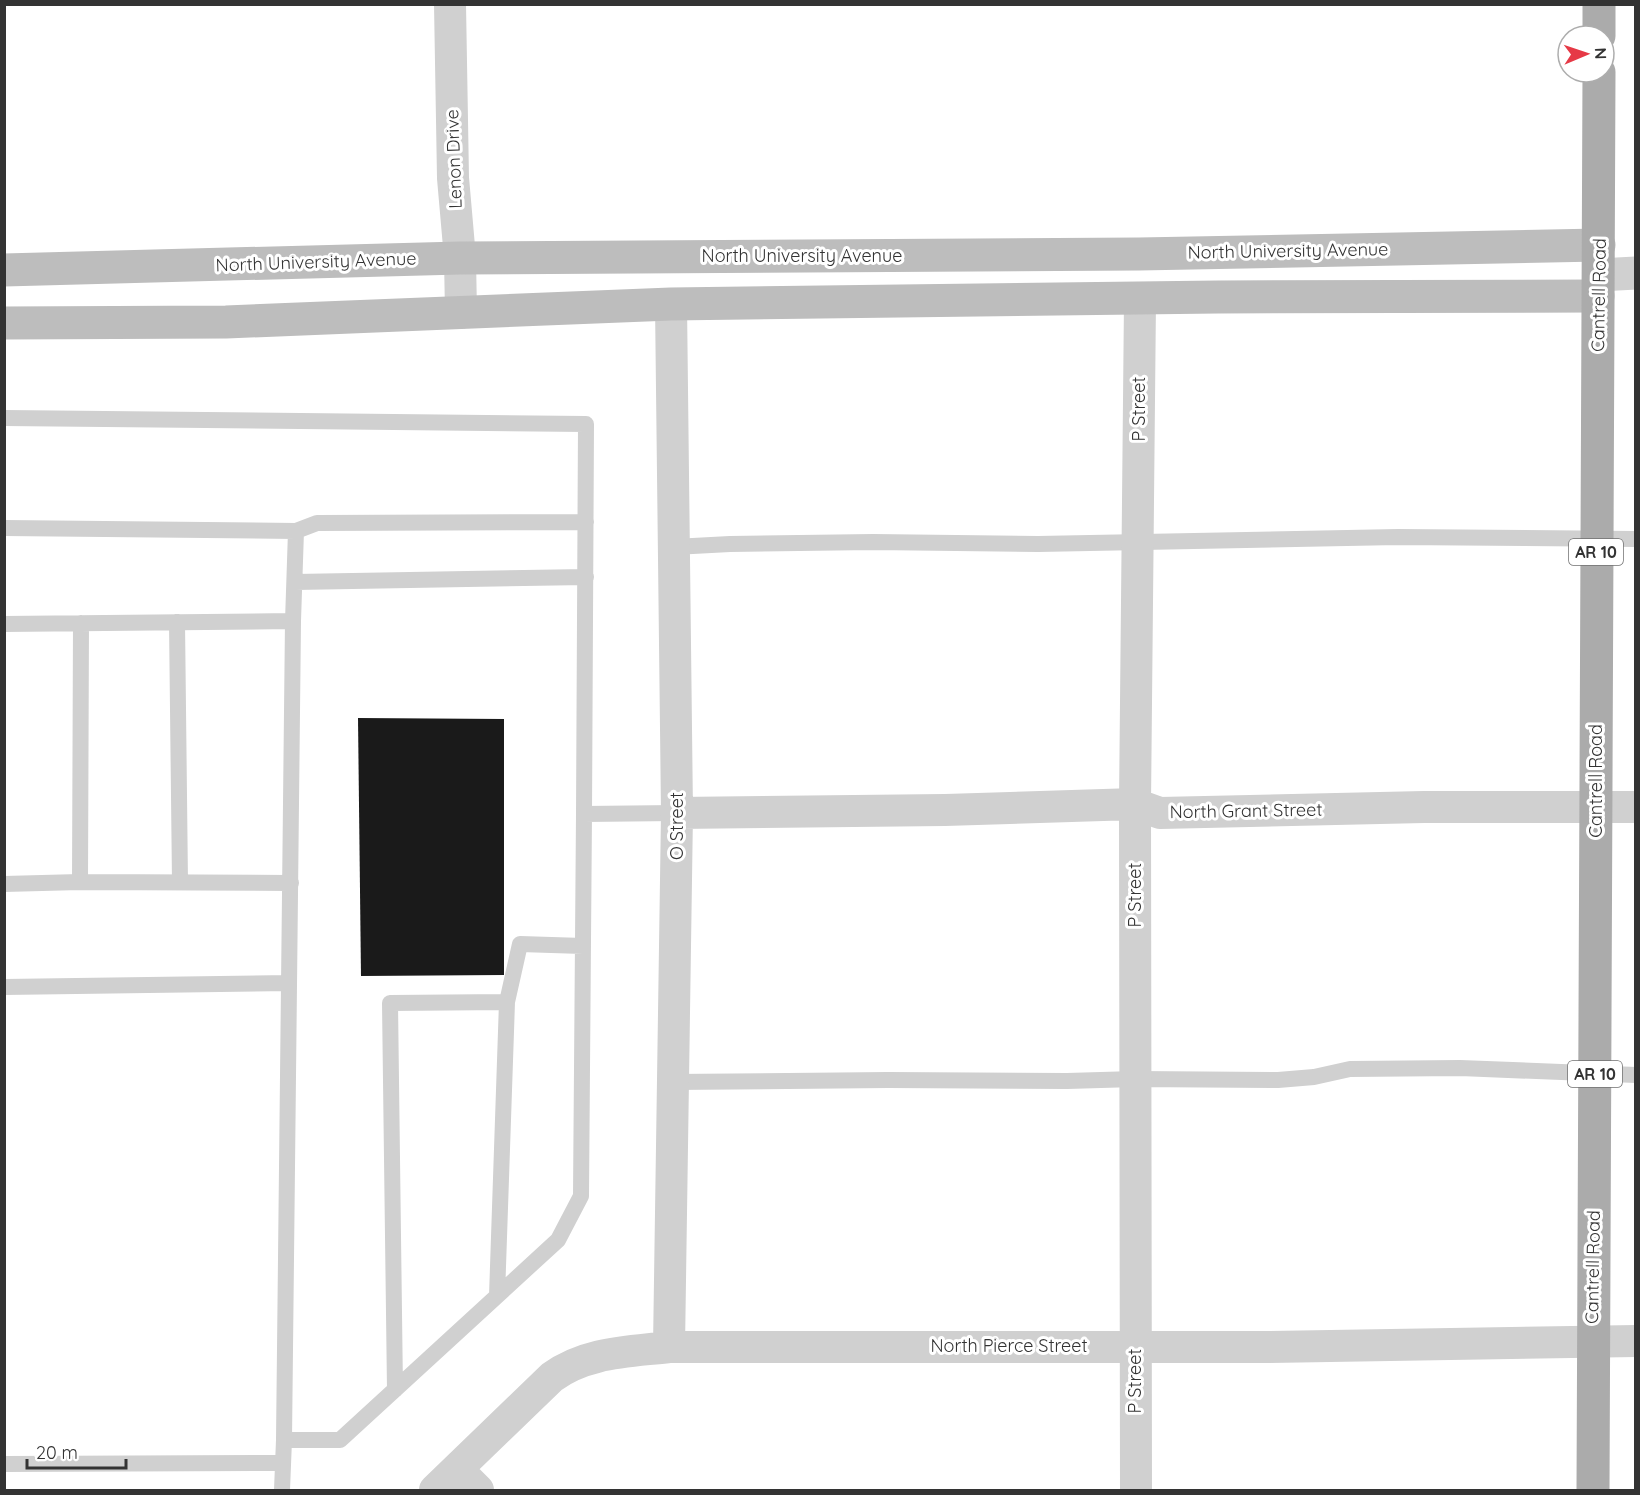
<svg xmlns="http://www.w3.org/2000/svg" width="1640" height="1495" viewBox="0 0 1640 1495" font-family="Quicksand,sans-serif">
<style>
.building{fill:#1a1a1a}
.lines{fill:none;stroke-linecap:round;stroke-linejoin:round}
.service{stroke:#d0d0d0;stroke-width:16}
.minor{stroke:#d0d0d0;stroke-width:32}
.tertiary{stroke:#d0d0d0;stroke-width:33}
.secondary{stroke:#bdbdbd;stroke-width:33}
.primary{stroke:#ababab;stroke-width:33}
.labels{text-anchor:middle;stroke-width:6;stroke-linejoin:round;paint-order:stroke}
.shield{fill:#fff;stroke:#707070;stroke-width:1.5}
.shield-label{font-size:16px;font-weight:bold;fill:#333}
.street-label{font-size:18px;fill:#333;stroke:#fff}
</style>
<rect width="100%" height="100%" fill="#fff"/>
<path class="building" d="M358,718L504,719V975L361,976Z"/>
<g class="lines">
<path class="service" d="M4,418L586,424L584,814
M4,528L296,531L317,523L586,522
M674,547L730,544L873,542L1038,544L1398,537L1636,539
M295,582L586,577
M293,621L296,531
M177,622L180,882
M4,624L293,621L284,1440H340L558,1240L581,1196L584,814L677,813
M80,882L291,883
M4,884L80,882L81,623
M4,987L289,983
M672,1082L888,1080L1067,1081L1135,1079L1278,1080L1314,1077L1350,1069L1460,1068L1636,1075
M497,1296L507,1002L520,944L583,946
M395,1390L390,1003L507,1002
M4,1464L283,1463
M282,1490L284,1440"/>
<path class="minor" d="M450,4L453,178L460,258L461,313
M677,813L945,810L1135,804L1160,813L1424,807H1636
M669,1347L677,813L671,304
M457,1469L478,1490
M435,1490L552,1377C586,1352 628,1352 669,1347H1265L1636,1341
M1136,1490L1135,804L1140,300"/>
<path class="tertiary" d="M1599,275L1636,273"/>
<path class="secondary" d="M4,270L460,258L1139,254L1599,245
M4,323L226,322L671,304L1218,297L1598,296"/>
<path class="primary" d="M1599,4V36
M1593,1490L1599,72"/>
</g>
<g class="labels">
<g class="shield">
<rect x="1569" y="539" width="54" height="26" rx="4.5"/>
<rect x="1568" y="1061" width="54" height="26" rx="4.5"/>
</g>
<g class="shield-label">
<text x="1596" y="558">AR 10</text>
<text x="1595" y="1080">AR 10</text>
</g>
<g class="street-label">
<text transform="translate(454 159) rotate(-92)" y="6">Lenon Drive</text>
<text transform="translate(1288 251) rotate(-1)" y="6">North University Avenue</text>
<text x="802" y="262">North University Avenue</text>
<text transform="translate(316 262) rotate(-2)" y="6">North University Avenue</text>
<text transform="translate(1599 295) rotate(-89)" y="6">Cantrell Road</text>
<text transform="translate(1139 409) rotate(-90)" y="6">P Street</text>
<text transform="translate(1596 781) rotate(-90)" y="6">Cantrell Road</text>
<text transform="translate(1246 811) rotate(-1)" y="6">North Grant Street</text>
<text transform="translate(677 826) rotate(-90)" y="6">O Street</text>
<text transform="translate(1135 895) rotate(-90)" y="6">P Street</text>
<text transform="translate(1593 1267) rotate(-89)" y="6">Cantrell Road</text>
<text x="1009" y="1352">North Pierce Street</text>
<text transform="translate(1135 1381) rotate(-90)" y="6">P Street</text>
</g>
</g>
<rect width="1640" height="1495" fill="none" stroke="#333333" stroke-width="12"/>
<g transform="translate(1586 54) rotate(88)"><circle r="28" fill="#ffffff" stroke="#adadad" stroke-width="1.5"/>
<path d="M0-4.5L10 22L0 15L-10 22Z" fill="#e63946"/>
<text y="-9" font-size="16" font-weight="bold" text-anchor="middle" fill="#333333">N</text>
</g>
<path d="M27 1459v9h99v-9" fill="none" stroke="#333333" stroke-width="3"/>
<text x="36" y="1459" font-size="18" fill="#333333" stroke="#ffffff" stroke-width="4.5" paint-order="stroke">20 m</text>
</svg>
